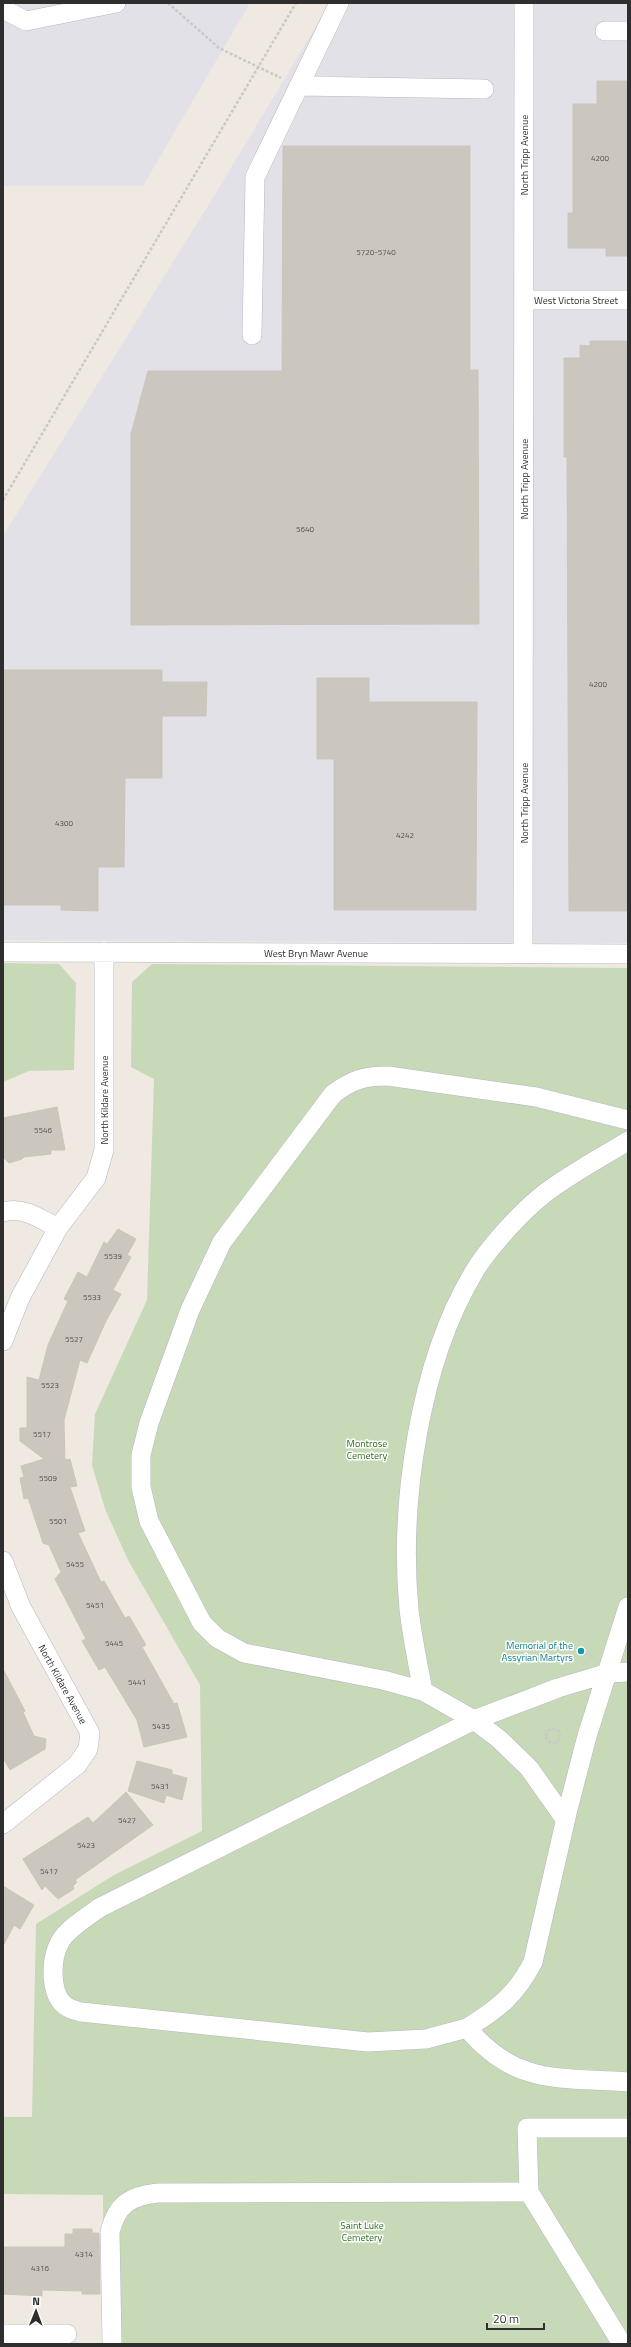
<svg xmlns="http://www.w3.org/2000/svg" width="631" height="2347" viewBox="0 0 631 2347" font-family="'Titillium Web',sans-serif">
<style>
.industrial{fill:#e3e1e8}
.cemetery{fill:#c8d9b8}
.building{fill:#cbc7bf;stroke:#cbc5ba}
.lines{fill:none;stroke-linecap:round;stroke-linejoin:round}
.minor-casing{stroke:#b4b7c1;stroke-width:20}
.path{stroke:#c9c9c9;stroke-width:2.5;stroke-dasharray:3 2;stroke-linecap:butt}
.minor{stroke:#fff;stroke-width:19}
.culture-dot{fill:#0f9aa8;stroke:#fff;stroke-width:1.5}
.labels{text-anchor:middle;stroke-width:3;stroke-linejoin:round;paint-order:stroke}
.number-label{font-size:8px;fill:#555452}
.street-label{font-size:10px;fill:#2e2e2e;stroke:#fff}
.park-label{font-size:10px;fill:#2c6e1b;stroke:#fff}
.culture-label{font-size:10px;fill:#0d838f;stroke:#fff;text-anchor:end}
</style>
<rect width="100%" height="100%" fill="#efe9e1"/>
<path class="industrial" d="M3,3H250L143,186H3Z
M330,3H628V943L3,940V536L211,201Z"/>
<path class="cemetery" d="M3,963L59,964L76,983L74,1070L29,1071L3,1082Z
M152,964L628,968V2344H104L103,2195L3,2194V2117H32L36,1924L114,1875L202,1831L200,1685L128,1560L105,1509L92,1465L95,1414L147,1300L154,1079L131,1067L132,982Z"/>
<path class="building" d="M597,81H628V256H606V248H568V213H573V104H597Z
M283,146H470V370H478L479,624L131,625V434L148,371H282Z
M590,341H628V911H569L567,457H564V358H580V345L590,346Z
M3,670H162V682H207L206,716H162V778H125L124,867H98V911L61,910V905H3Z
M317,678H369V702H477L476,910H334V759H317Z
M57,1107L65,1150H51V1154L24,1157L22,1159L9,1163L3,1157V1118Z
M118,1229L136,1239L127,1255L131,1257L113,1290L121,1294L106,1321L87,1363L80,1360L64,1420L65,1460L70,1459L77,1486L70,1487L85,1531L78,1533L101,1582L104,1581L125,1618L129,1616L146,1645L142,1647L174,1704L177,1703L187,1737L144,1747L137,1720L105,1667L99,1670L82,1641L86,1639L55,1579L61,1572L49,1545L43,1543L28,1498L24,1499L20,1478L24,1477L21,1466L44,1459L20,1441V1428H27V1377L39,1380L48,1345L68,1301L64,1299L78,1272L87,1277L104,1242L107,1244Z
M3,1669L25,1711L23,1712L34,1736L46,1739L45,1749L10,1770L3,1758Z
M137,1761L172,1770V1774L187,1778L182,1800L166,1795L164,1803L128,1791Z
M126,1792L153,1825L75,1880L77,1882L73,1886L74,1889L58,1899L45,1886L42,1890L23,1859L88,1817L93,1823Z
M3,1886L34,1905L20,1929L14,1925L3,1946Z
M73,2229H92V2233H99L100,2294H82V2291L42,2290V2296L3,2294V2247H65V2234H73Z"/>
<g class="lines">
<defs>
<path id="minor" d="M3,9L26,21L116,3
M605,31H628
M299,86L484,89
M524,300H628
M252,335L255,177L339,3
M3,952L628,954
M523,954L524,3
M3,1212C23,1206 41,1219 58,1228
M3,1341L20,1298L58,1228L96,1178L104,1150V952
M3,1561L21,1607L90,1733L88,1749L77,1765L3,1824
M628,1607L587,1736L568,1809L533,1962C516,1995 498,2009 467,2028C516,2086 559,2077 628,2082
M423,1691C418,1664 412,1637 409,1609C399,1505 419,1363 474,1272C488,1248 522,1211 544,1194C570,1174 600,1158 628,1141
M565,1819L529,1768L499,1739L474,1720L423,1691L383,1680L244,1653L217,1638L202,1623L149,1521L141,1487V1455L149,1423L190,1310L222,1242L333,1094C352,1080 363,1076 388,1076L536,1097L628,1120
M467,2028L426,2039L368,2042L81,2012C77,2011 73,2010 69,2008C49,1998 50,1960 60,1942C66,1930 88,1916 99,1908L474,1720L558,1688L608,1673L628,1672
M529,2192L527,2128H628
M3,2334H67
M112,2344L110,2232C117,2204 130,2196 158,2193L529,2192L622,2344"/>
</defs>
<use href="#minor" class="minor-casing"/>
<path class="path" d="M168,3L219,48L281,78
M3,500L296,3
M585,1653L592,1656
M546 1736a7 7 0 1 1 14 0a7 7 0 1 1-14 0Z"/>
<use href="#minor" class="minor"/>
</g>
<circle class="culture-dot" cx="581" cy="1651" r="4"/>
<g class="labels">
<g class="number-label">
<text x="600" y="161">4200</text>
<text x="376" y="255">5720-5740</text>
<text x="305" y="532">5640</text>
<text x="598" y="687">4200</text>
<text x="64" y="826">4300</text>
<text x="405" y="838">4242</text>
<text x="43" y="1133">5546</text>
<text x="113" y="1259">5539</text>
<text x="92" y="1300">5533</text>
<text x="74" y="1342">5527</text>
<text x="50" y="1388">5523</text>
<text x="42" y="1437">5517</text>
<text x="48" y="1481">5509</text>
<text x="58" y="1524">5501</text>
<text x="75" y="1567">5455</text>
<text x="95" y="1608">5451</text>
<text x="114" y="1646">5445</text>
<text x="137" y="1685">5441</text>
<text x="161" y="1729">5435</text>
<text x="160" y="1789">5431</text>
<text x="127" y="1823">5427</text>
<text x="86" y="1848">5423</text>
<text x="49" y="1874">5417</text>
<text x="84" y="2257">4314</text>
<text x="40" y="2271">4316</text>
</g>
<g class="street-label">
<text transform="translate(524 155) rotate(-90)" y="4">North Tripp Avenue</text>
<text x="576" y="304">West Victoria Street</text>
<text transform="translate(524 479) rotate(-90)" y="4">North Tripp Avenue</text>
<text transform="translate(524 803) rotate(-90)" y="4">North Tripp Avenue</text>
<text x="316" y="957">West Bryn Mawr Avenue</text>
<text transform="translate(104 1100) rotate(-90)" y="4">North Kildare Avenue</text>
<text transform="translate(63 1684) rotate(61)" y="4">North Kildare Avenue</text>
</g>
<g class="park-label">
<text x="367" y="1447">Montrose<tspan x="367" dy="12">Cemetery</tspan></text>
<text x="362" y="2229">Saint Luke<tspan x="362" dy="12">Cemetery</tspan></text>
</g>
<g class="culture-label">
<text x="573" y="1649">Memorial of the<tspan x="573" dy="12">Assyrian Martyrs</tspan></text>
</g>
</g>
<rect width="631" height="2347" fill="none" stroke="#2e2e2e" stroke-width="8"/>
<g transform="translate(36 2311) rotate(1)" stroke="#ffffff" stroke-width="3" paint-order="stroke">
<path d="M0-3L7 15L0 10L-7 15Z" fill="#2e2e2e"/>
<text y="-6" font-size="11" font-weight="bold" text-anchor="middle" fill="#2e2e2e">N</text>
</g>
<path d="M487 2323v6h57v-6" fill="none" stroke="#2e2e2e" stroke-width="2"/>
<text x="493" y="2323" font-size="12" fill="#2e2e2e" stroke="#ffffff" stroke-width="3" paint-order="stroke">20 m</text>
</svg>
